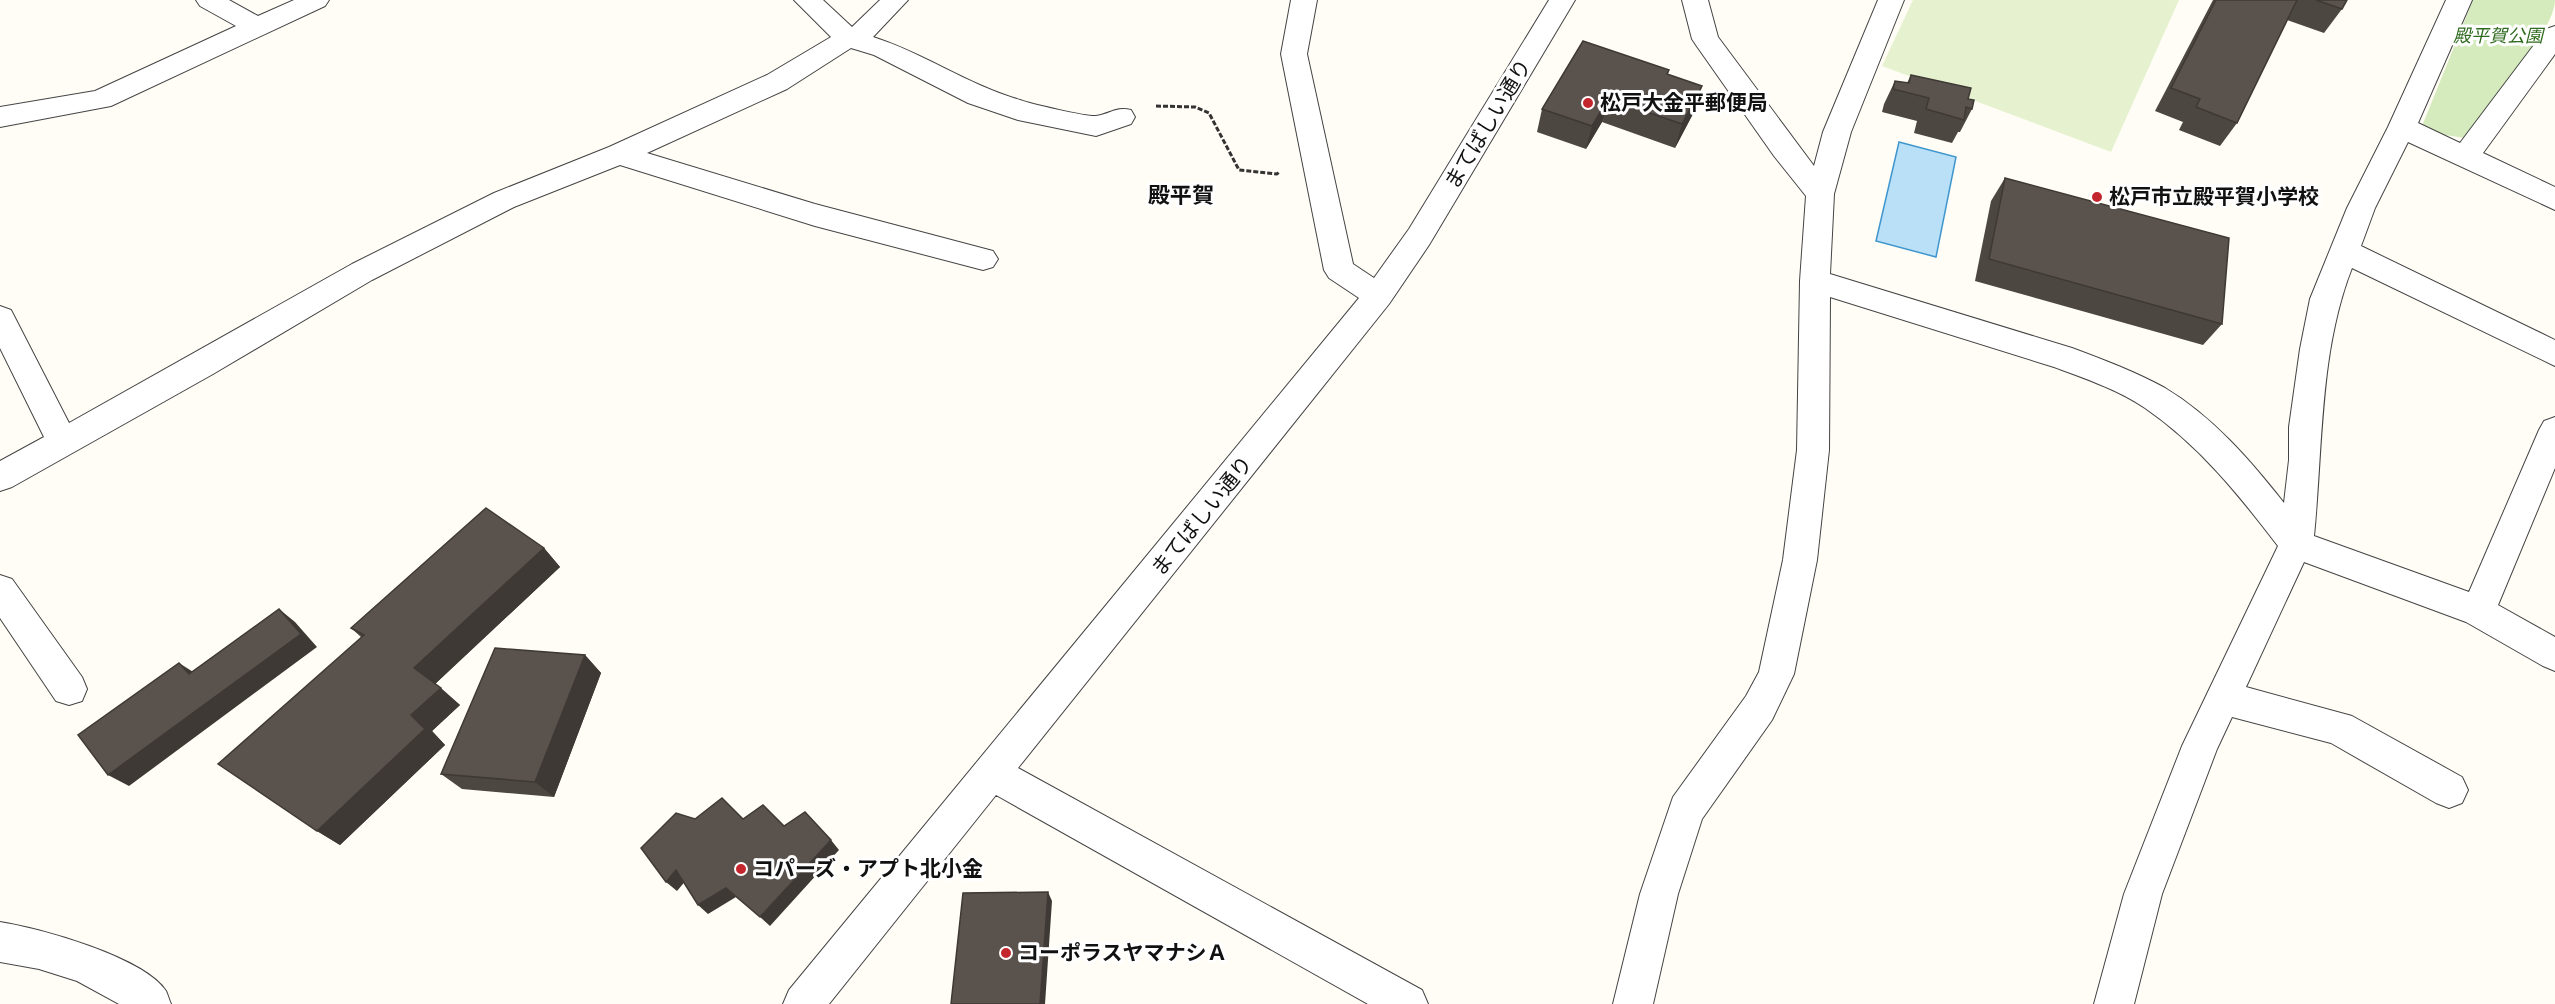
<svg xmlns="http://www.w3.org/2000/svg" width="2555" height="1004" viewBox="0 0 2555 1004" font-family="'Zilla Slab','Noto Sans JP',serif">
<style>
.green{fill:#d5ebbd}
.pitch{fill:#e6f2cf}
.water{fill:#b9e0f7;stroke:#3f96cf;stroke-width:1.5}
.lines{fill:none;stroke-linecap:round;stroke-linejoin:round}
.minor-casing{stroke:#444;stroke-width:2}
.path{stroke:#333;stroke-width:3;stroke-dasharray:5 2;stroke-linecap:butt}
.minor{fill:#fff;fill-rule:evenodd}
.wall{fill:#4d4742}
.shaded-wall{fill:#3f3936}
.building{fill:#5a524d;stroke:#3f3936;stroke-width:1.5}
.poi-dot{fill:#c4262e;stroke:#fff;stroke-width:2}
.labels{text-anchor:middle;stroke-width:6;stroke-linejoin:round;paint-order:stroke}
.far-park-label{font-size:18px;font-style:italic;fill:#2f6b1f;stroke:#fff}
.poi-label{font-size:21px;font-weight:bold;fill:#111;stroke:#fff;text-anchor:start}
.street-label{font-size:21px;fill:#111;stroke:#fff}
.neighbourhood-label{font-size:22px;font-weight:bold;fill:#111;stroke:#fff}
</style>
<rect width="100%" height="100%" fill="#fffdf5"/>
<path class="green" d="M2473,0H2555C2555,31 2486,110 2465,138L2439,134L2422,126Z"/>
<path class="pitch" d="M1913,0H2179L2111,152L1882,66Z"/>
<path class="water" d="M1899,142L1956,157L1936,257L1876,241Z"/>
<g class="lines">
<defs>
<path id="minor" d="M196,0H229L258,16L294,0H329L325,6L111,106L0,127V107L95,91L236,26L200,6Z
M794,0H823L852,27L880,0H908L873,37C924,53 968,85 1020,100C1031,104 1087,117 1096,116C1110,114 1116,106 1131,110L1135,117L1131,124L1096,136L1018,120L968,103L874,55L851,48L787,89L647,153L815,204L993,251L998,259L993,267L983,270L815,226L620,165L514,207L372,280L213,374L12,487L0,491V461L44,437L0,348V306L11,310L69,423L352,264L494,193L609,147L767,75L831,37Z
M1291,0H1317L1307,54L1353,264L1374,278L1409,229L1549,0H1575L1429,245L1389,304L1018,768L1422,990L1428,1004H1368L996,795L829,1004H783L789,990L1359,298L1329,278L1324,270L1281,54Z
M1682,0H1708L1718,37L1814,166L1823,132L1878,0H1904L1851,132L1834,194L1830,274L2072,348C2104,360 2136,372 2165,388C2212,416 2251,461 2284,503L2289,460V427L2300,349L2310,299L2347,208L2388,127L2446,0H2472L2418,123L2460,143L2546,29L2555,26V54L2483,153L2555,187V210L2408,142L2375,208L2361,246L2555,340V366L2352,268C2319,352 2323,447 2314,536L2469,592L2539,430L2544,421L2555,417V468L2498,605L2555,637V671L2543,666L2466,622L2304,562L2246,687L2352,716L2462,777L2468,790L2462,803L2449,808L2436,803L2331,743L2232,717L2217,749L2162,894L2134,1004H2094L2124,894L2182,746L2278,546C2239,495 2199,445 2145,408C2119,390 2084,378 2054,367L1830,297L1829,450L1817,560L1794,674L1772,720L1702,819L1678,894L1653,1004H1613L1640,894L1673,797L1746,696L1759,672L1783,560L1797,450L1800,281L1806,196L1774,156L1696,45L1692,39Z
M0,575L12,579L82,677L87,689L82,701L69,705L56,701L0,618Z
M0,922C39,928 144,957 166,991C168,995 169,1000 171,1004H119L77,981L39,969L0,962Z"/>
</defs>
<use href="#minor" class="minor-casing"/>
<path class="path" d="M1156,106L1195,107L1209,113L1239,170L1277,174L1279,172"/>
<use href="#minor" class="minor"/>
</g>
<path class="wall" d="M2213,0H2347L2342,9L2324,33L2287,20L2237,123L2220,146L2179,130L2183,122L2155,111Z
M1669,70L1668,74L1695,110L1675,148L1602,122L1586,149L1537,132L1542,109Z
M1911,75L1968,99L1972,109L1960,132H1958L1952,143L1914,133L1917,121L1882,112L1884,104L1895,81L1907,83Z
M2005,178L2222,324L2203,345L1975,281L1991,201Z
M544,548L560,567L435,684L460,705L432,731L445,745L340,845L317,831L361,637L351,628Z
M585,655L601,673L554,797L462,789L441,774Z"/>
<path class="shaded-wall" d="M1702,86L1695,110L1675,148L1682,124Z
M1608,99L1602,122L1586,149L1592,126Z
M544,548L560,567L434,685L414,668Z
M279,609L295,622L317,647L129,786L108,775Z
M585,655L601,673L554,797L535,782Z
M179,663L198,675L189,674Z
M441,688L460,705L432,731L445,745L340,845L317,831L411,715Z
M831,840L839,850L770,926L760,917Z
M676,870L687,879L677,891L666,882Z
M726,888L736,897L708,914L698,905Z
M1048,892L1052,901L1045,1004H1040Z"/>
<path class="building" d="M2216,0H2297L2237,123L2196,107L2200,99L2171,88Z
M2316,0H2347L2342,9Z
M1583,41L1669,70L1667,74L1702,86L1682,124L1608,99L1592,126L1542,109Z
M1911,75L1971,88L1968,99L1974,100L1972,109L1966,107L1964,120L1926,109L1929,98L1893,89L1895,81L1909,83Z
M2005,178L2229,238L2222,324L1989,259Z
M486,508L544,548L414,668L441,688L411,715L425,729L317,831L218,764L364,635L351,628Z
M279,609L301,634L108,775L78,735L179,663L189,674Z
M495,648L585,655L535,782L441,774Z
M722,798L743,819L763,805L784,826L805,812L831,840L760,917L726,888L698,905L676,870L666,882L641,848L676,813L695,819Z
M1048,892L1040,1004H951L963,893Z"/>
<g class="poi-dot">
<circle cx="1588" cy="103" r="6"/>
<circle cx="2097" cy="197" r="6"/>
<circle cx="741" cy="869" r="6"/>
<circle cx="1006" cy="953" r="6"/>
</g>
<g class="labels">
<g class="far-park-label">
<text x="2498" y="42">殿平賀公園</text>
</g>
<g class="poi-label">
<text x="1600" y="110">松戸大金平郵便局</text>
<text x="2109" y="204">松戸市立殿平賀小学校</text>
<text x="753" y="876">コパーズ・アプト北小金</text>
<text x="1018" y="960">コーポラスヤマナシＡ</text>
</g>
<g class="street-label">
<text transform="translate(1488 124) rotate(-59)" y="7">まてばしい通り</text>
<text transform="translate(1202 516) rotate(-51)" y="7">まてばしい通り</text>
</g>
<g class="neighbourhood-label">
<text x="1181" y="203">殿平賀</text>
</g>
</g>
</svg>
